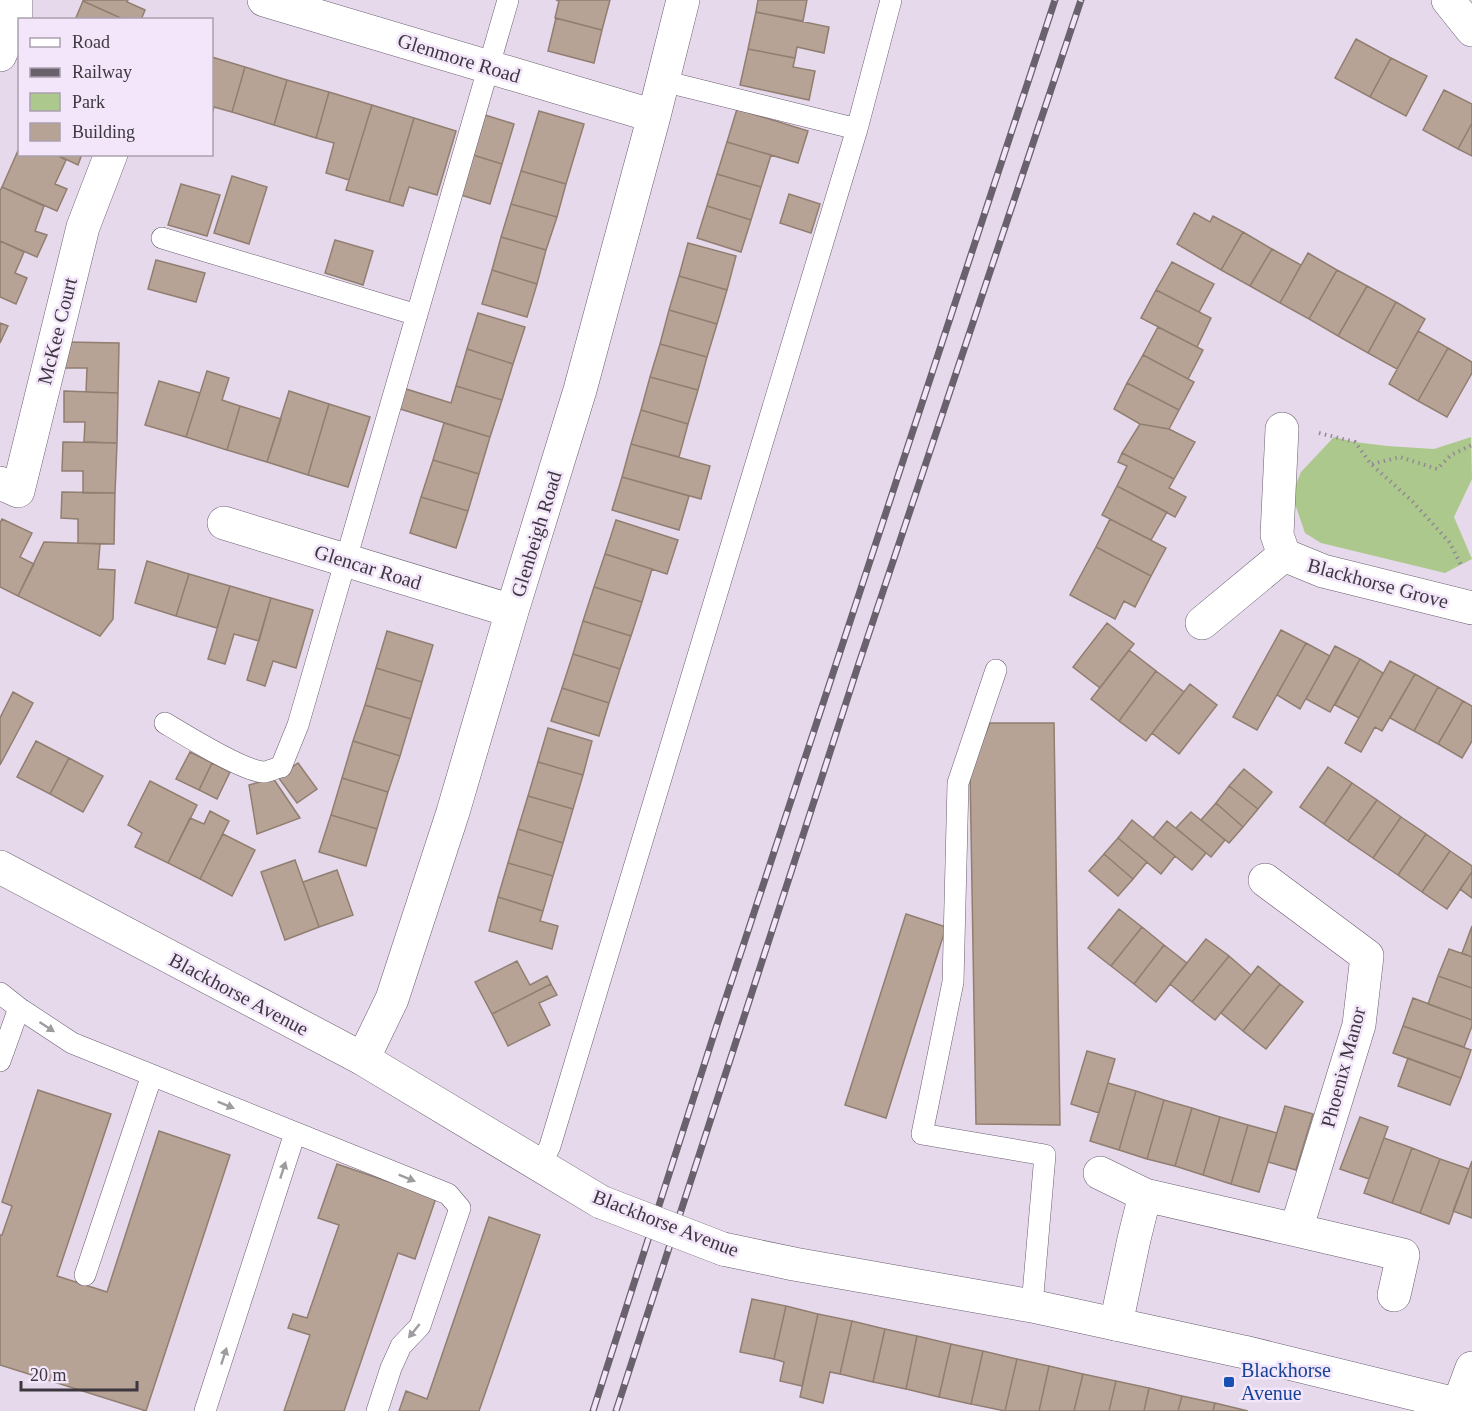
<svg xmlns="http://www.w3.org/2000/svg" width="1472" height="1411" viewBox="0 0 1472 1411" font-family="Georgia,serif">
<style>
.green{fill:#adc88c}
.building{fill:#b7a395;stroke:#907e70;stroke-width:1.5}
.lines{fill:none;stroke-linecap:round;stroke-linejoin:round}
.lane-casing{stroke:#6a5e6f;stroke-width:22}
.street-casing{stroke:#6a5e6f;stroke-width:34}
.secondary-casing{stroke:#6a5e6f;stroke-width:34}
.path{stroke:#928996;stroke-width:4;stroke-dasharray:1.5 4.5;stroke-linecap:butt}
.lane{stroke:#fff;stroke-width:21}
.street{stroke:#fff;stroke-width:33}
.secondary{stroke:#fff;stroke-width:33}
.rail-casing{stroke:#69626c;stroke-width:7}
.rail{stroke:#f3e6fa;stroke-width:4.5;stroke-dasharray:14;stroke-linecap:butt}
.secondary-bridge-casing{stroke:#6a5e6f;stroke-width:34;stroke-linecap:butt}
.secondary-bridge{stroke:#fff;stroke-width:33}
.oneway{fill:#9e9c9f}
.transit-dot{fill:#1a4fb4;stroke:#f3e6fa;stroke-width:2}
.labels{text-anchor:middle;stroke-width:5;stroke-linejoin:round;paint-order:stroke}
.street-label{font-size:20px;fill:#3d383f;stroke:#f3e6fa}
.transit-label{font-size:20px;fill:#164399;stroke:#f3e6fa;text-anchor:start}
</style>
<rect width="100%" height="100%" fill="#e6d9ec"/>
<path class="green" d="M1334,437L1355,442L1387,446L1434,449L1471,437L1472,479L1454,517L1472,559L1445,573L1321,543L1305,533L1292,495L1301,472Z"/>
<path class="building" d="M83,0H128L127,2L145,10L141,20H125L83,1Z
M556,0H610L602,30L555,18L559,1Z
M758,0H807L803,21L756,12Z
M83,1L125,20H75Z
M756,12L829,27L824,53L797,47L795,58L748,49Z
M556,18L602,30L594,63L548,51Z
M1356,39L1391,58L1370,97L1335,78Z
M748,49L795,58L793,67L815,71L809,100L740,85Z
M212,57L245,67L232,112L214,107L212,115Z
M1391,58L1427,76L1406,116L1370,97Z
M245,67L287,80L274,125L232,112Z
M287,80L329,92L316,138L274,125Z
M1444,90L1472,104V123L1458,149L1423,130Z
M329,92L372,105L349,180L326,173L334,143L316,138Z
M372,105L414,118L389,202L346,190Z
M737,109L808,131L798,163L727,142Z
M539,111L584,124L566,184L521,171Z
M485,115L514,124L502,164L473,155Z
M414,118L456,131L437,195L409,187L403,206L389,202Z
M1472,123V156L1458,149Z
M727,142L771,155L761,187L717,174Z
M20,146V154H55L66,160L55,184L67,189L57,211L2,187Z
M55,154H82L78,165Z
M473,155L502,164L490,204L461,195Z
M521,171L566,184L557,217L511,204Z
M717,174L761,187L751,220L707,206Z
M232,176L267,187L249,244L214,233Z
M181,184L220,195L207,236L168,225Z
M2,187L44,206L35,231L47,235L37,257L0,241V191Z
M789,194L820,204L811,233L780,223Z
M511,204L557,217L546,250L501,237Z
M707,206L751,220L741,252L697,238Z
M1194,213L1210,222L1213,216L1243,232L1221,270L1177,244Z
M1243,232L1272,249L1250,286L1221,270Z
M501,237L546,250L537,284L492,270Z
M335,240L373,251L363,285L325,273Z
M0,241L24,252L15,273L27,278L16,304L0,297Z
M688,243L736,256L727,290L679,276Z
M1272,249L1301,265L1280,303L1250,286Z
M1308,253L1337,270L1309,319L1280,303Z
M156,260L205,273L196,302L148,289Z
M1172,262L1214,284L1199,312L1156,290Z
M492,270L537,284L527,317L482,304Z
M1337,270L1367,286L1338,336L1309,319Z
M679,276L727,290L717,324L669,310Z
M1367,286L1396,302L1368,353L1338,336Z
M1156,290L1211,318L1197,347L1141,318Z
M1396,302L1425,319L1397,369L1368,353Z
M669,310L717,324L707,357L660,344Z
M478,313L525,327L513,364L467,349Z
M0,323L8,326L0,343Z
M1158,327L1203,350L1188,379L1143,355Z
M1418,331L1448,348L1418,401L1389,384Z
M66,342L119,343L118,393L86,392L87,368H65Z
M660,344L707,357L698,390L650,377Z
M1448,348L1472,362V373L1447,417L1418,401Z
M467,349L513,364L502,400L456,386Z
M1143,355L1194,382L1179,410L1127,383Z
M207,371L229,378L222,400L240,406L227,450L186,437Z
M650,377L698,390L688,424L641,410Z
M159,381L200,393L186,437L145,425Z
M1127,383L1179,410L1169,429L1140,424L1114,409Z
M456,386L502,400L490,437L397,408L403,388L451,403Z
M64,391L118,393L117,443L84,442L85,422H64Z
M289,391L329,404L308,475L267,462Z
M329,404L370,417L348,487L308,475Z
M240,406L281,419L267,462L227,450Z
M641,410L688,424L679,457L631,444Z
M444,423L490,437L479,474L433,460Z
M1140,424L1169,429L1195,442L1174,479L1122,453Z
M63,442L117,443L115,493H83V471H62Z
M631,444L710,466L701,499L622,477Z
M1122,453L1174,479L1169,488L1186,497L1175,517L1117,486L1127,466L1118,462Z
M433,460L479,474L468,511L421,497Z
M622,477L689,496L679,530L612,510Z
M1117,486L1167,512L1151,540L1102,515Z
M62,492L115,493L114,544L78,543V519L61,518Z
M421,497L468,511L456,548L410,533Z
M2,519L32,533L20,557L34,564L18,596L0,587V523Z
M1110,519L1166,548L1151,576L1096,547Z
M616,520L678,540L667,574L605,554Z
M44,542L100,544L98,569L115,570L113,619L100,636L18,596Z
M1096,547L1151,576L1135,607L1124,601L1115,619L1070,595Z
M605,554L652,569L642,602L594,587Z
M147,561L189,574L176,616L135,603Z
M189,574L230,586L217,628L176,616Z
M230,586L271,598L259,641L234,634L225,664L208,659Z
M594,587L642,602L631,636L583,621Z
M271,598L313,610L296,668L273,661L265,686L247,680Z
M583,621L631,636L620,669L573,654Z
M1107,623L1134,644L1100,688L1073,667Z
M1281,630L1306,643L1257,730L1233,717Z
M387,631L433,645L422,682L376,668Z
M1306,643L1330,656L1300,709L1277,695Z
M1335,646L1360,659L1330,712L1306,699Z
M1129,650L1156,671L1119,721L1091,699Z
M573,654L620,669L609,703L562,688Z
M1360,659L1383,673L1359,718L1335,705Z
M1390,661L1415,674L1382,731L1375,727L1361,752L1345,743Z
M376,668L422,682L411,719L365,705Z
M1156,671L1184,692L1146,741L1119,721Z
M1415,674L1438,687L1414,731L1390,718Z
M1190,684L1217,705L1179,754L1152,733Z
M1438,687L1463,701L1438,744L1414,731Z
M562,688L609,703L599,736L551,721Z
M13,692L33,703L0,765V718Z
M1463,701L1472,706V741L1462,758L1438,744Z
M365,705L411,719L400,756L353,741Z
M990,723H1054L1060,1125L976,1124L970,770Z
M548,728L592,741L583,775L538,762Z
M36,741L69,758L50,794L17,777Z
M353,741L400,756L388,792L342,778Z
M190,752L212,763L199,790L176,779Z
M69,758L103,776L83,812L50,794Z
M538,762L583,775L573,809L528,796Z
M212,763L230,772L217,799L199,790Z
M298,763L317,789L297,803L278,777Z
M1328,767L1352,783L1324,824L1300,807Z
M1244,769L1272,792L1258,809L1229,786Z
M273,778L300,818L257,834L249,785Z
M342,778L388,792L377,829L331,815Z
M150,781L197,805L168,863L135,847L142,833L128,825Z
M1352,783L1377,800L1348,841L1324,824Z
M1229,786L1258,809L1243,827L1216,803Z
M528,796L573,809L563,843L518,829Z
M1377,800L1401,817L1373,858L1348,841Z
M1216,803L1243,827L1229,843L1201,820Z
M210,811L229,821L200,879L168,863L190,818L204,824Z
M1191,812L1225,840L1211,857L1176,828Z
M331,815L377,829L366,866L319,852Z
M1401,817L1426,834L1398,875L1373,858Z
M1132,820L1175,856L1161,874L1118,838Z
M1167,821L1206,853L1192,870L1153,838Z
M518,829L563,843L553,876L508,863Z
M223,834L255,850L232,896L200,879Z
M1426,834L1450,851L1422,892L1398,875Z
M1118,838L1147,862L1133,879L1104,854Z
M1450,851L1472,866V872L1447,909L1422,892Z
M1104,854L1133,879L1118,896L1089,871Z
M295,860L319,927L285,940L261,872Z
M508,863L553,876L543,911L498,897Z
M337,870L353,915L319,927L303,882Z
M1472,872V898L1460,889Z
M498,897L543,911L540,921L558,926L552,949L489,931Z
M1119,909L1142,927L1111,966L1088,948Z
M906,914L946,927L886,1118L845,1105Z
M1472,926V957L1462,953Z
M1142,927L1164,945L1134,984L1111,966Z
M1206,939L1229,956L1192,1002L1170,984Z
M1164,945L1187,963L1156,1002L1134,984Z
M1449,949L1472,957V988L1438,976Z
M1229,956L1251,975L1215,1020L1192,1002Z
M517,961L530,985L547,976L551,984L492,1014L475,982Z
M1258,966L1280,984L1243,1031L1221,1013Z
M1438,976L1472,988V1020L1428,1004Z
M551,984L557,995L539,1003L550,1025L508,1046L492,1014Z
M1280,984L1303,1002L1266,1049L1243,1031Z
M1413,998L1472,1020V1026L1464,1047L1403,1026Z
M1403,1026L1471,1050L1461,1078L1393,1053Z
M1087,1051L1115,1059L1099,1113L1071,1104Z
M1408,1058L1461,1078L1450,1105L1398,1086Z
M1108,1083L1136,1091L1119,1150L1090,1141Z
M38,1090L111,1114L57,1276L107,1292L159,1131L230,1155L146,1411L0,1365V1235H2L12,1206L2,1202Z
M1136,1091L1164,1100L1147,1159L1119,1150Z
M1164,1100L1192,1108L1175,1166L1147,1159Z
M1285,1106L1313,1114L1296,1170L1268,1162Z
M1192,1108L1220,1117L1203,1175L1175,1166Z
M1220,1117L1248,1125L1231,1184L1203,1175Z
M1360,1117L1388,1127L1369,1179L1340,1169Z
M1248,1125L1277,1133L1259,1192L1231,1184Z
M1384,1138L1412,1148L1392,1203L1364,1193Z
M1412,1148L1440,1159L1420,1213L1392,1203Z
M1440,1159L1469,1169L1449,1224L1420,1213Z
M1472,1161V1218L1453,1211Z
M337,1164L436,1198L415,1259L398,1253L344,1411H284L310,1335L288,1328L293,1314L307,1318L339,1225L318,1218Z
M489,1217L540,1235L479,1411H399L406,1391L427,1399Z
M752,1299L786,1306L774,1359L740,1352Z
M786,1306L818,1314L802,1386L780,1381L784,1362L774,1359Z
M818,1314L852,1321L840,1374L830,1372L823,1403L800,1397Z
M852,1321L885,1329L873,1382L840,1374Z
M885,1329L917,1336L906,1389L873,1382Z
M917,1336L951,1344L939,1397L906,1389Z
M951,1344L983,1351L971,1404L939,1397Z
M983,1351L1017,1359L1005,1411L971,1404Z
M1017,1359L1049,1366L1039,1411H1005Z
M1049,1366L1083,1374L1074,1411H1039Z
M1083,1374L1116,1381L1109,1411H1074Z
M1116,1381L1149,1388L1144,1411H1109Z
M1149,1388L1182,1396L1178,1411H1144Z
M1182,1396L1215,1403L1213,1411H1178Z
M1215,1403L1248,1411H1213Z"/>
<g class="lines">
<defs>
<path id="lane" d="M663,81L857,129
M162,238L417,315
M996,670L958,783L953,982L922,1134L1045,1155L1032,1306
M165,723C185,735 241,770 263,772C268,772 275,768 281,767L298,725L508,0
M0,993L19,1008L72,1043L448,1194L460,1208L420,1326L401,1346L391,1368L377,1411
M0,1061L19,1008
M540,1166L550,1146L857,129L891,0
M85,1275L152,1075
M205,1411L295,1133"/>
<path id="street" d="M264,0L654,116
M1448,0L1472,30
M0,55L16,16V0
M1282,429L1277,535L1284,555L1323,571L1472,608
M0,483L18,491L83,227L111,154
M224,523L512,611
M1202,623L1284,555
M363,1059L392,999L453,812L512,611L580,390L654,116L683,0
M1100,1173L1145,1195L1296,1230L1359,1025L1367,956L1265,880
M1296,1230L1403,1255L1394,1295
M1116,1324L1134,1239L1145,1195
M1456,1411L1472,1368"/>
<path id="secondary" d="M0,867L363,1059L601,1202
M723,1249L794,1264L1032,1306L1244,1352L1472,1408"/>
</defs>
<use href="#lane" class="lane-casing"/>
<use href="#street" class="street-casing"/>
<use href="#secondary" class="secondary-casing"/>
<path class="path" d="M1319,433L1355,442L1371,464L1413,502L1450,543L1462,567
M1372,464L1400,457L1437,469L1451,455L1472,445"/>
<use href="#lane" class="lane"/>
<use href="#street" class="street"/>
<use href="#secondary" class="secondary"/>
<defs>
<path id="rail" d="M593,1411L715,1031L1055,0
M616,1411L857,669L1081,0"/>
</defs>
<use href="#rail" class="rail-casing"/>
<use href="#rail" class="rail"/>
<defs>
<path id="secondary-bridge" d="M601,1202L723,1249"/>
</defs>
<use href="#secondary-bridge" class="secondary-bridge-casing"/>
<use href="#secondary-bridge" class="secondary-bridge"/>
</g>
<defs><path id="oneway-solid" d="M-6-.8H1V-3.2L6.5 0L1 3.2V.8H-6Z" transform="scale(1.5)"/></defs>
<g class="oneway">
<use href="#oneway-solid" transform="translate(47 1027) rotate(33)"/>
<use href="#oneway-solid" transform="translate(226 1105) rotate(22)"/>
<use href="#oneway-solid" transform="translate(283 1170) rotate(-72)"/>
<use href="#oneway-solid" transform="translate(407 1178) rotate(22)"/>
<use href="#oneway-solid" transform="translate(414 1331) rotate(129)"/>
<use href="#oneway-solid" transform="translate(224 1356) rotate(-72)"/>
</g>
<rect class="transit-dot" x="1223" y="1376" width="12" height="12" rx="3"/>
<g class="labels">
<g class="street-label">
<text transform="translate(459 58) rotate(17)" y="7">Glenmore Road</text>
<text transform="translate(57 331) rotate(-76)" y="7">McKee Court</text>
<text transform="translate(536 534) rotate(-73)" y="7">Glenbeigh Road</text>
<text transform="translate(368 567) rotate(17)" y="7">Glencar Road</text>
<text transform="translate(1378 583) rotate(15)" y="7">Blackhorse Grove</text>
<text transform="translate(239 994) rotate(28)" y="7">Blackhorse Avenue</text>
<text transform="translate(1343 1067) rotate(-75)" y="7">Phoenix Manor</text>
<text transform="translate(666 1223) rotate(21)" y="7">Blackhorse Avenue</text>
</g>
<g class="transit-label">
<text x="1241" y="1377">Blackhorse<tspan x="1241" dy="23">Avenue</tspan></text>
</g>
</g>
<rect x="18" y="18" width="195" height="138" fill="#f3e6fa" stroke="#aaa0af" stroke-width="1.5"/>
<rect x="30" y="38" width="30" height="9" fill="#ffffff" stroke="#aaa0af" stroke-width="1.5"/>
<text x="72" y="48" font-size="18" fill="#3d383f">Road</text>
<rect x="30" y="68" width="30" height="9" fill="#69626c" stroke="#aaa0af" stroke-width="1.5"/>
<text x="72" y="78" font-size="18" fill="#3d383f">Railway</text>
<rect x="30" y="93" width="30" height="18" fill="#adc88c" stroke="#aaa0af" stroke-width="1.5"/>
<text x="72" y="108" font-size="18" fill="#3d383f">Park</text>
<rect x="30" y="123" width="30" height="18" fill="#b7a395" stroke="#aaa0af" stroke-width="1.5"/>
<text x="72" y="138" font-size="18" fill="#3d383f">Building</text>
<path d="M21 1381v9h116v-9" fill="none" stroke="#3d383f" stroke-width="3"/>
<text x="30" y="1381" font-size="18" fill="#3d383f" stroke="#f3e6fa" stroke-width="4.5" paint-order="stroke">20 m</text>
</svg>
